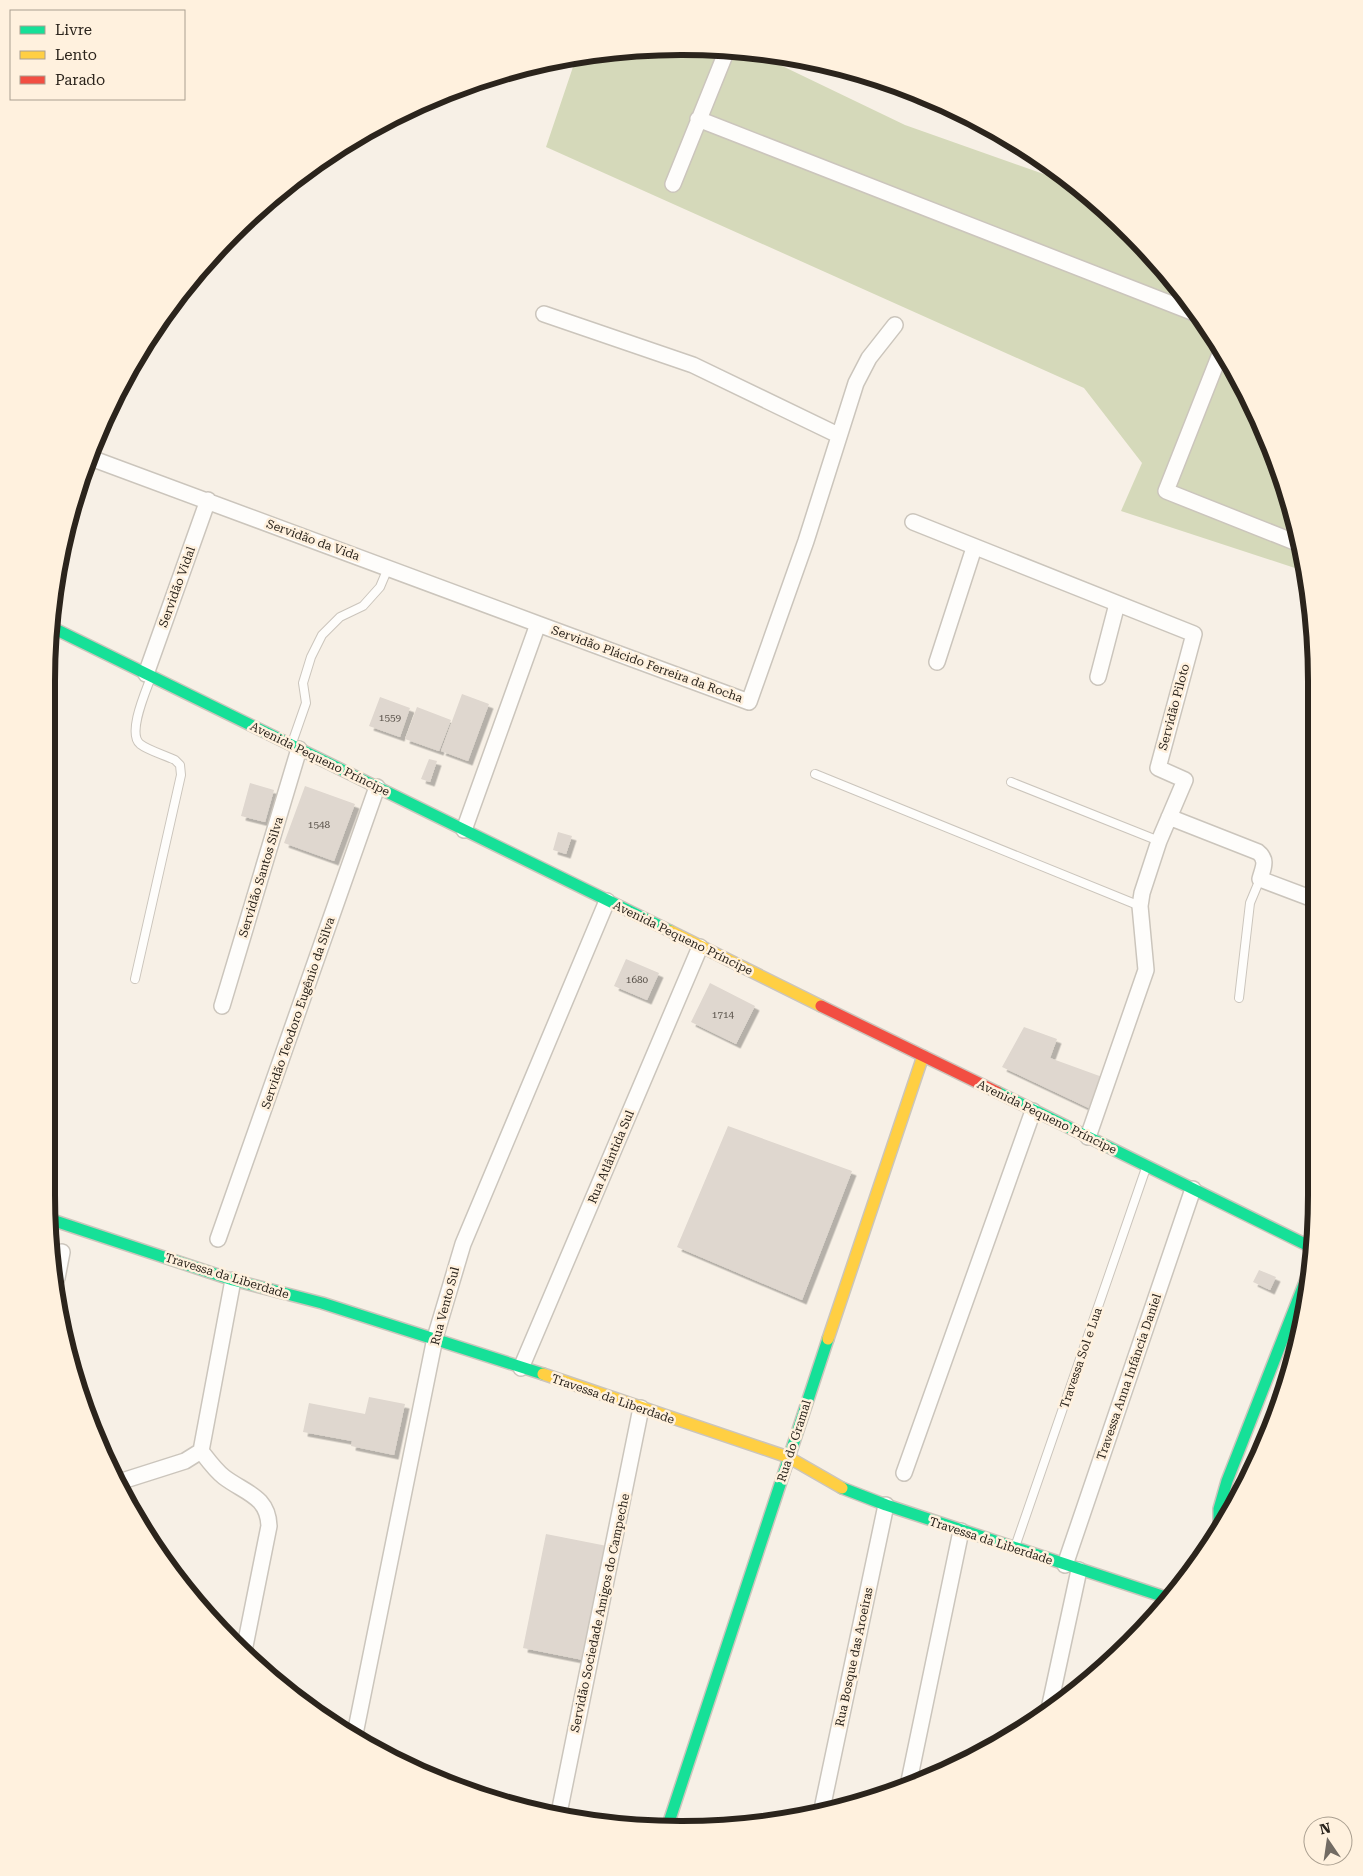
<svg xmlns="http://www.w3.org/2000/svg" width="1363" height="1876" viewBox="0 0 1363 1876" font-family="'Roboto Serif',serif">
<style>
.green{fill:#d5d9ba}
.building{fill:#dfd7cf;filter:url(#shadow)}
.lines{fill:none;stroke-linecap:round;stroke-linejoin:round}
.lane-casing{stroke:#cbc5bc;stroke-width:10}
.street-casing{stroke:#cbc5bc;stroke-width:18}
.fast-casing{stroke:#cbc5bc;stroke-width:14}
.slow-casing{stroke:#cbc5bc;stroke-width:14}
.jam-casing{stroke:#cbc5bc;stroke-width:14}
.lane{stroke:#fefdfb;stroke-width:8}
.street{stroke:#fefdfb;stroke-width:15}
.fast{stroke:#16e098;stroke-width:11}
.slow{stroke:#ffcf43;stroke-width:11}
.jam{stroke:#f24e42;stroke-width:11}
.labels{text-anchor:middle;stroke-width:5;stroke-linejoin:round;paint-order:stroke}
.number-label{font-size:10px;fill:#59524a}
.street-label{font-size:12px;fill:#2b241c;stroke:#fff1de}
.rim{fill:none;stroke:#2b241c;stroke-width:6}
</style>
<defs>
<filter id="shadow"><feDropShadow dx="4.5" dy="4.5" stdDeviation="0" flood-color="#0004"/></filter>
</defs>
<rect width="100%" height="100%" fill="#f7f0e6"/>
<path class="green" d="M640,48L751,51L905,125L1072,184L1100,204L1185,295L1268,438L1304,571L1121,511L1142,463L1084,388L546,147L576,58Z"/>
<path class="building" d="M462,694L489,704L468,761L441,751Z
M380,697L410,708L400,737L369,726Z
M417,707L451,720L439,751L405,739Z
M429,759L437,761L430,782L421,779Z
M250,783L274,790L265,822L241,816Z
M305,786L355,804L334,861L284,843Z
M558,832L572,836L566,854L553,850Z
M626,959L659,973L647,1000L614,986Z
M710,983L755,1006L736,1044L691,1022Z
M1024,1027L1057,1039L1050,1058L1105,1078L1093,1110L1002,1067Z
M728,1126L852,1171L802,1300L677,1247Z
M1259,1270L1276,1277L1270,1290L1253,1282Z
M369,1397L405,1404L394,1455L351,1446L352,1441L303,1432L309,1403L365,1414Z
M546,1534L607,1546L583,1660L523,1648Z"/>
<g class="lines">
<defs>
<path id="lane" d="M907,90L920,100L997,130
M292,743L306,703L303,683L311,657L322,635L340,617L363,606L380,587L388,568
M815,774L1140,906
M1011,782L1159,841
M135,979L181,775L180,765L175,760C165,755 149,751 140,744C127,733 146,691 151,677
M1239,998L1250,903L1260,879
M1015,1547L1146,1168"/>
<path id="street" d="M698,119L1197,314
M673,184L725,55
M544,314L693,365L838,435
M1220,354L1166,491L1297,543
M88,457L538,624
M913,522L1194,634L1158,768L1185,780L1159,841L1142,893L1140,906L1146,970L1088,1137
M937,662L974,548
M146,674L208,500
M1098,677L1117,604
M1169,817L1258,852C1268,860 1263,868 1260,879L1313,899
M464,830L538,624L749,702L806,541L856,383L869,358L895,325
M222,1006L299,749
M218,1239L377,787
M57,1278L62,1252
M521,1368L700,947
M201,1451C208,1460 215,1470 224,1477C245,1493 268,1496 269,1526L244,1651
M904,1473L1033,1111
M119,1482L185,1461L201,1451L233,1280
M1065,1565L1193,1189
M1049,1709L1079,1570
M355,1734L435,1338L463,1244L607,901
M908,1786L961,1531
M822,1809L886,1505
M558,1818L641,1408"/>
<path id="fast" d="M53,628L670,931
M997,1092L1313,1248
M49,1219L233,1280L322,1303L543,1374
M842,1488L886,1505L1168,1598
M1219,1527V1509L1227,1481L1310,1269
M667,1828L828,1339"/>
<path id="slow" d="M670,931L821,1006
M828,1339L923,1056
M543,1374L788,1457L842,1488"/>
<path id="jam" d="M821,1006L997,1092"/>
</defs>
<use href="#lane" class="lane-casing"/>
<use href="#street" class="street-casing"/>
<use href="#fast" class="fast-casing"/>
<use href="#slow" class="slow-casing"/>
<use href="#jam" class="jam-casing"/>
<use href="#lane" class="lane"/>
<use href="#street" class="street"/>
<use href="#fast" class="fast"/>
<use href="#slow" class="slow"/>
<use href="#jam" class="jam"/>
</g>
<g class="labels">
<g class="number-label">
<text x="390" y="721">1559</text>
<text x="319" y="828">1548</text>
<text x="637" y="983">1680</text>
<text x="723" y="1018">1714</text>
</g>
<g class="street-label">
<text transform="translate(313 540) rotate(20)" y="4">Servidão da Vida</text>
<text transform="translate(177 587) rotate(-70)" y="4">Servidão Vidal</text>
<text transform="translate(647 664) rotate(20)" y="4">Servidão Plácido Ferreira da Rocha</text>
<text transform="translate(1174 707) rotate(-75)" y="4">Servidão Piloto</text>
<text transform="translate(320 759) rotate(26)" y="4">Avenida Pequeno Príncipe</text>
<text transform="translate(261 877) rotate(-73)" y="4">Servidão Santos Silva</text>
<text transform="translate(683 938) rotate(26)" y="4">Avenida Pequeno Príncipe</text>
<text transform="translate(298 1013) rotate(-71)" y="4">Servidão Teodoro Eugênio da Silva</text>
<text transform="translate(1047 1117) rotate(26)" y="4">Avenida Pequeno Príncipe</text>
<text transform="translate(611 1157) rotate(-67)" y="4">Rua Atlântida Sul</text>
<text transform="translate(227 1276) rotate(17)" y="4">Travessa da Liberdade</text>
<text transform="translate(445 1306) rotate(-75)" y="4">Rua Vento Sul</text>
<text transform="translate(1081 1358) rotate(-71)" y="4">Travessa Sol e Lua</text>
<text transform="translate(1129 1377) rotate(-71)" y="4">Travessa Anna Infância Daniel</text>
<text transform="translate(613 1399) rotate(19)" y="4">Travessa da Liberdade</text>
<text transform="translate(794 1441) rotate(-72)" y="4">Rua do Gramal</text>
<text transform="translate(991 1541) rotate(18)" y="4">Travessa da Liberdade</text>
<text transform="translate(600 1613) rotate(-78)" y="4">Servidão Sociedade Amigos do Campeche</text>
<text transform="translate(854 1657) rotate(-78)" y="4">Rua Bosque das Aroeiras</text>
</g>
</g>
<path d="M0 0H1363V1876H0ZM681 55H682A626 626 0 0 1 1308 681V1195A626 626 0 0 1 682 1821H681A626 626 0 0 1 55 1195V681A626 626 0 0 1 681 55Z" fill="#fff1de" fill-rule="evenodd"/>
<path class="rim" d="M681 55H682A626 626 0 0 1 1308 681V1195A626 626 0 0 1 682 1821H681A626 626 0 0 1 55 1195V681A626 626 0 0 1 681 55Z"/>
<rect x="10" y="10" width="175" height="90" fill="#fff1de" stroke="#aa9f90"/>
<rect x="20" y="26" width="25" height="8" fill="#16e098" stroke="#aa9f90"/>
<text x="55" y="35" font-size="15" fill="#2b241c">Livre</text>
<rect x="20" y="51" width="25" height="8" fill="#ffcf43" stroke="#aa9f90"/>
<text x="55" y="60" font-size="15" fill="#2b241c">Lento</text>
<rect x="20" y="76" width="25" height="8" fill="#f24e42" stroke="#aa9f90"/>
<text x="55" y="85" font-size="15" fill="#2b241c">Parado</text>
<g transform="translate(1328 1841) rotate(347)"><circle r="24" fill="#fff1de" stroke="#aa9f90"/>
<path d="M0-4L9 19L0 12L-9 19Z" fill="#726b63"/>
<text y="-8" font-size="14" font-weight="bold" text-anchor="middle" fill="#2b241c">N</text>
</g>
</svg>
